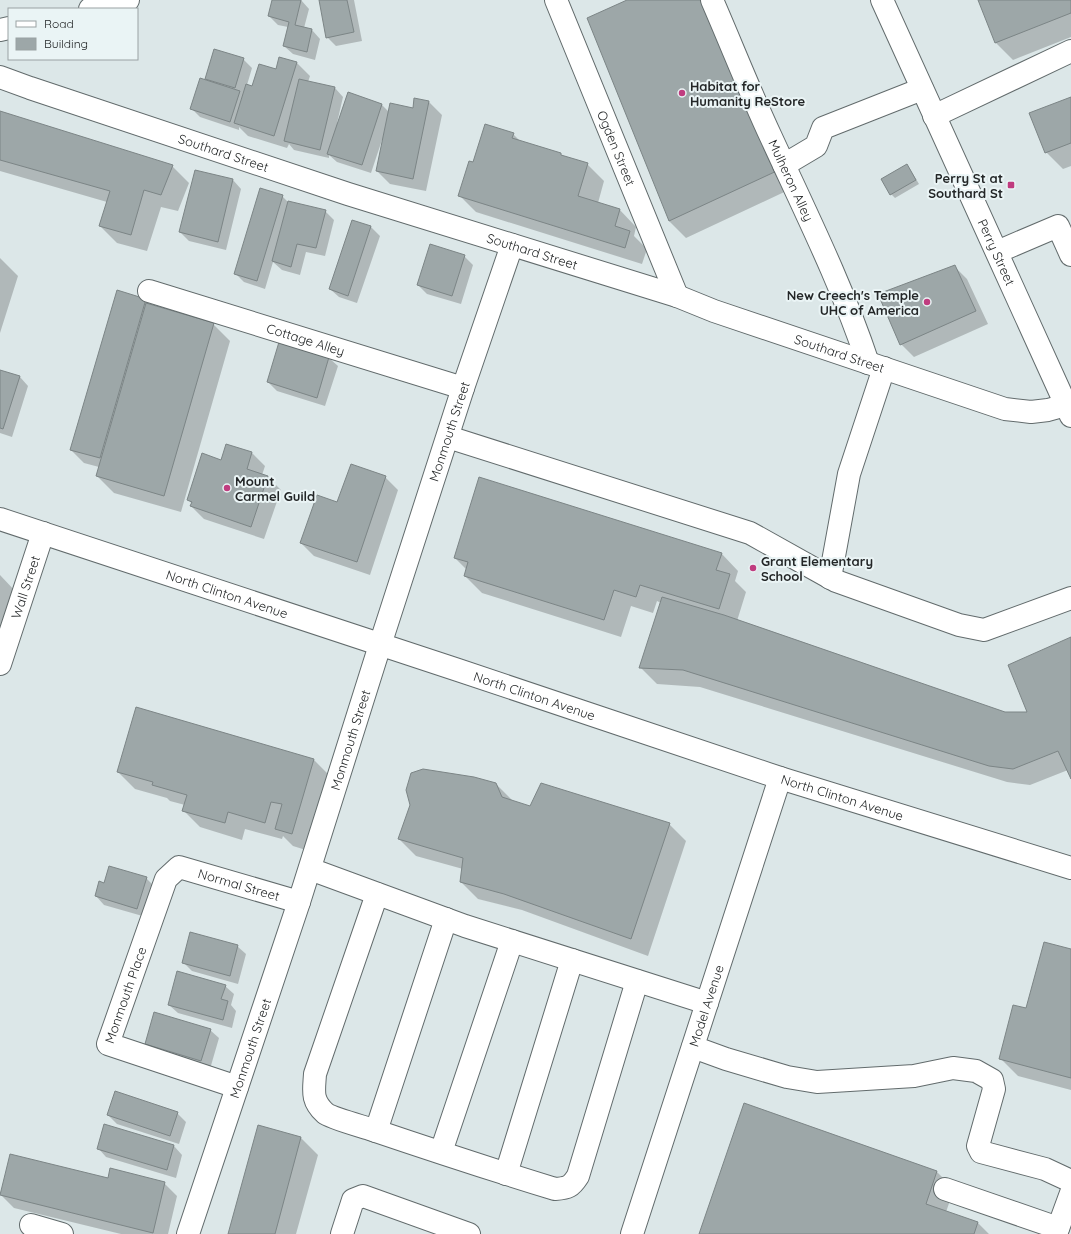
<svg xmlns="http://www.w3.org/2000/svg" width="1071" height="1234" viewBox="0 0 1071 1234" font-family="Quicksand,sans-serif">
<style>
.shadow{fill:#0003}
.building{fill:#9da7a8;stroke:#7c8586}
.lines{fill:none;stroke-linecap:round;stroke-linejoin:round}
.minor-casing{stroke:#626b6c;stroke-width:24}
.minor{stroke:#fff;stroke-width:22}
.poi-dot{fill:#c03c7f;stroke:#eaf4f5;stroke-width:1.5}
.labels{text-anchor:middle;stroke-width:4;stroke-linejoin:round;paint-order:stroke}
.poi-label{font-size:13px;font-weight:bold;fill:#232627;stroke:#eaf4f5;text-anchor:start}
.street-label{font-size:13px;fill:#232627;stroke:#eaf4f5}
</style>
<rect width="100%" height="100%" fill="#dce7e8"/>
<path class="shadow" d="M273,0H301L309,9L304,28L312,30L320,39L315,60L293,54L284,46L288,27L278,25L269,16Z
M320,0H354L362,41L336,46L327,37Z
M630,0L797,186L686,238L669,221Z
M980,0H1071V37L1013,60L996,43Z
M280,58L297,63L310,76L308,82L335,88L343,97L337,123H339L348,94L382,105L389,112L413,109L415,99L429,102L442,115L426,191L390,184L377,171L383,140H382L371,173L337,162L329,155V158L294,150L289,144L287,148L248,136L239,127V130L200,117L192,109L210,82L206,79L243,59L252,68L247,85L253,87L276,70Z
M1071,98V166L1063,169L1046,152Z
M0,112L172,166L189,183L178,211L161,207L147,251L117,243L100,226L107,202L0,171Z
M513,134L521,142L587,164L604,181L598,203L619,209L636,227L634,236L647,249L642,264L476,212L459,195L474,163Z
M906,165L910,169L919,184L895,198L891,194Z
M233,180L241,189L226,250L189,241L180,232Z
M282,196L288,202L325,211L334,220L325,256L306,252L300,275L282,270L273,262L265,289L244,282L235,273Z
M352,221L371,227L380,236L357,303L339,297L330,289Z
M464,256L473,265L461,304L427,294L418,285Z
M0,258L18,276L0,333Z
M954,266L967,279L988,324L914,357L901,344Z
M145,300L151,306L213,324L230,341L181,512L114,493L97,476L99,467L84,463L71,450Z
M329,358L338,366L325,406L277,391L268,382Z
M0,371L20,377L28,386L12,437L0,433Z
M227,445L252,453L265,466L262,475L268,477L281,490L264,539L204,519L191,506L192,504L188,499L222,461Z
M385,477L398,490L370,575L314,556L301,543L338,503Z
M721,553L738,571L735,581L746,592L737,621L1004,713H1029L1071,638V776L1068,770L1030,785L1007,782L700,687L657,684L640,667L661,603L657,601L653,613L631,606L621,637L482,593L465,576L467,570L455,558Z
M0,575L17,593L0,645Z
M314,760L331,777L309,851L293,846L283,836L282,839L245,829L242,840L200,827L183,810L185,805L170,801L167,798L135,789L118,772Z
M496,784L513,801L530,808L669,824L686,841L648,956L522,910L478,899L461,882L463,869L416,856L399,839Z
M146,878L155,887L146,917L104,905L96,896Z
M237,946L246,954L238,984L192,971L183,962Z
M1071,950V1090L1018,1076L1001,1059Z
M225,986L234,994L231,1005L236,1011L232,1028L178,1013L169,1005Z
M210,1030L219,1038L210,1069L154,1053L146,1044Z
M177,1113L186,1122L179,1144L117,1124L108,1115Z
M259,1126L301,1138L318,1155L296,1234H229Z
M174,1146L182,1155L176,1178L106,1157L98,1148Z
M937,1172L954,1189L946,1212L978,1223L989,1234H700Z
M109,1179L164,1183L177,1196L168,1234H121L14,1208L1,1195Z"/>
<path class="building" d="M272,0H301L295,25L312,29L307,52L283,46L289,22L268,16Z
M319,0H347L354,32L326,38Z
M627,0H705L781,169L669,221L587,18Z
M978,0H1071V13L995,43Z
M214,49L244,58L235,88L205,79Z
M279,57L297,62L274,136L234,123L246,84L252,86L259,64L276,69Z
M200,78L240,91L230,122L190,109Z
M299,79L335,87L320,150L284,141Z
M348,92L382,104L362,165L327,154Z
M1071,97V143L1045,153L1029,113Z
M414,98L429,101L413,179L376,171L390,103L413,108Z
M0,111L173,165L161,195L144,190L131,235L99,226L110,191L0,160Z
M485,124L514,133L512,138L561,153V155L588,163L578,196L620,209L615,226L630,231L625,248L458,196L469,161L473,162Z
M907,164L916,180L890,195L881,179Z
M195,170L233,179L218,242L179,232Z
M260,188L283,195L257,281L234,274Z
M288,201L326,210L316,248L297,244L291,267L272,261Z
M352,220L371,226L348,296L329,289Z
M430,244L465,255L452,296L417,285Z
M955,265L976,311L900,345L878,294Z
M117,290L146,299L100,458L70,450Z
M146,303L214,323L164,496L96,476Z
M279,342L329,357L317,398L267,382Z
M0,370L20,376L3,429L0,428Z
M226,444L252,452L247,469L268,476L251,527L190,506L192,502L187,500L202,453L221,460Z
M351,464L386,476L357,562L300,543L317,495L337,502Z
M479,477L722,553L716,570L730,574L719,609L640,585L636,597L614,590L604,620L464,576L468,562L454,558Z
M662,597L724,615L1005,712H1027L1008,665L1071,637V779L1058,751L1013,769L989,766L683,670L639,668Z
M136,707L314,759L292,834L275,829L282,804L271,802L265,823L228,812L225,823L182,811L187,795L152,785L153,782L117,772Z
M423,769L474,777L496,783L502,797L530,806L541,783L670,823L631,939L504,894L460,882L463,858L398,839L410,805L406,790L411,773Z
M109,866L147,877L137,909L95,896L99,881L104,883Z
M190,932L238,945L230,976L182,963Z
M1044,942L1071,949V1078L999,1059L1013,1005L1026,1008Z
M177,971L226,985L221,999L228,1001L223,1020L168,1005Z
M154,1012L211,1029L201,1061L145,1044Z
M115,1091L178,1112L170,1136L107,1115Z
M744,1103L937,1171L926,1204L978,1222L974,1234H699Z
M104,1124L174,1145L167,1170L97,1149Z
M258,1125L301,1137L275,1234H228Z
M10,1154L108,1178L110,1168L165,1182L153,1233L0,1195Z"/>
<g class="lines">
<defs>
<g id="minor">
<path id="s1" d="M556,0L677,296"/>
<path id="s2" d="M712,0C732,46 750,92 771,137C805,211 842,285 868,363"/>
<path id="s3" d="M882,0L1071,416"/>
<path d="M90,9L128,0"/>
<path d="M0,30L9,28"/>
<path id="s4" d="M0,77L30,88L348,194L677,296L714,311L1005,409L1031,412L1048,410L1066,405"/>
<path d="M934,116L1071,51"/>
<path d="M784,165L816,146L823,128L922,89"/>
<path d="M997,252L1058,226L1071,255"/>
<path id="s5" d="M149,291L463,388"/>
<path d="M448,437L750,533L836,581L959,625L984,630L1071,598"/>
<path id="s6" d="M0,519L458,670L780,778L1071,868"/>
<path d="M830,578L849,474L884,368"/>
<path id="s7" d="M0,664L43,533"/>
<path d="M310,869L465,926L707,1003"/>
<path d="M377,894L315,1074C314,1091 311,1100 325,1113C331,1118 361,1126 370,1129C432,1150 493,1170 555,1189C568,1188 571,1187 578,1176L637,981"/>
<path d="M693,1047L726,1059L787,1077L817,1082L914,1076L953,1068L976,1071L992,1080L994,1089L978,1146L981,1152L1045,1169L1071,1181"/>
<path id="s8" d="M237,1087L108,1044L166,879L179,867L299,902"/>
<path d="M376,1131L446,919"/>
<path d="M441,1152L512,941"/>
<path d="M506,1174L572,960"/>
<path d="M945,1189L1058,1228"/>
<path d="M31,1225L62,1234"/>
<path id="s9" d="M188,1234L299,902L380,645L463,388L512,245"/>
<path d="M342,1234L353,1200L363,1196L469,1234"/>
<path id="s10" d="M632,1234L780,778"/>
<path d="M1056,1234L1071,1193"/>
</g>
</defs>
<use href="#minor" class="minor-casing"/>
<use href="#minor" class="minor"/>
</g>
<g class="poi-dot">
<circle cx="682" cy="93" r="4"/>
<rect x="1007" y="181" width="8" height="8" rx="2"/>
<circle cx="927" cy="302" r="4"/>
<circle cx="227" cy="488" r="4"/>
<circle cx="753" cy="568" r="4"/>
</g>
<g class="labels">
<g class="poi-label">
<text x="690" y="91">Habitat for<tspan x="690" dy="15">Humanity ReStore</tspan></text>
<text x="1003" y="183" text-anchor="end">Perry St at<tspan x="1003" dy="15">Southard St</tspan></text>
<text x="919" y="300" text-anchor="end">New Creech's Temple<tspan x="919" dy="15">UHC of America</tspan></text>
<text x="235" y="486">Mount<tspan x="235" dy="15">Carmel Guild</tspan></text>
<text x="761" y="566">Grant Elementary<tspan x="761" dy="15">School</tspan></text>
</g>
<g class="street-label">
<text dy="5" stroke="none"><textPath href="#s1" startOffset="160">Ogden Street</textPath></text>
<text dy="5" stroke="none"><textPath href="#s4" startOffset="236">Southard Street</textPath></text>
<text dy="5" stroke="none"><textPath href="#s2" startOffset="197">Mulheron Alley</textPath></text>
<text dy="5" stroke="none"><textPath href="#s4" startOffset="560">Southard Street</textPath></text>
<text dy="5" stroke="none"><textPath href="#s3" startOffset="277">Perry Street</textPath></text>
<text dy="5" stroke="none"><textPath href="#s5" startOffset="164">Cottage Alley</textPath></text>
<text dy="5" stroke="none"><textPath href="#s4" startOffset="884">Southard Street</textPath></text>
<text dy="5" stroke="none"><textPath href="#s9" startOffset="844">Monmouth Street</textPath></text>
<text dy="5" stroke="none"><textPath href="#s7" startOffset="81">Wall Street</textPath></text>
<text dy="5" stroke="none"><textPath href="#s6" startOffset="239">North Clinton Avenue</textPath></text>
<text dy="5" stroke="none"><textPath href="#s6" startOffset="563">North Clinton Avenue</textPath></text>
<text dy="5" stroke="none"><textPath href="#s9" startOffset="520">Monmouth Street</textPath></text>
<text dy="5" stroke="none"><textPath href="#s6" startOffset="887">North Clinton Avenue</textPath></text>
<text dy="5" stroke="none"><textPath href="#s8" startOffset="391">Normal Street</textPath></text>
<text dy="5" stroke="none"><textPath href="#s8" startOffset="188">Monmouth Place</textPath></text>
<text dy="5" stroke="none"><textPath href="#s10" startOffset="240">Model Avenue</textPath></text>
<text dy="5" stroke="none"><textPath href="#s9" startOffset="196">Monmouth Street</textPath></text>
</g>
</g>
<rect x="8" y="8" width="130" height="52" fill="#eaf4f5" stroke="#9aa2a3"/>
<rect x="16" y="21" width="20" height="6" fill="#ffffff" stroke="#9aa2a3"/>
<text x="44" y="28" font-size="12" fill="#232627">Road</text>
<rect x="16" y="38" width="20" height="12" fill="#9da7a8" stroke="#9aa2a3"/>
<text x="44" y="48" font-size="12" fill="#232627">Building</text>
</svg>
